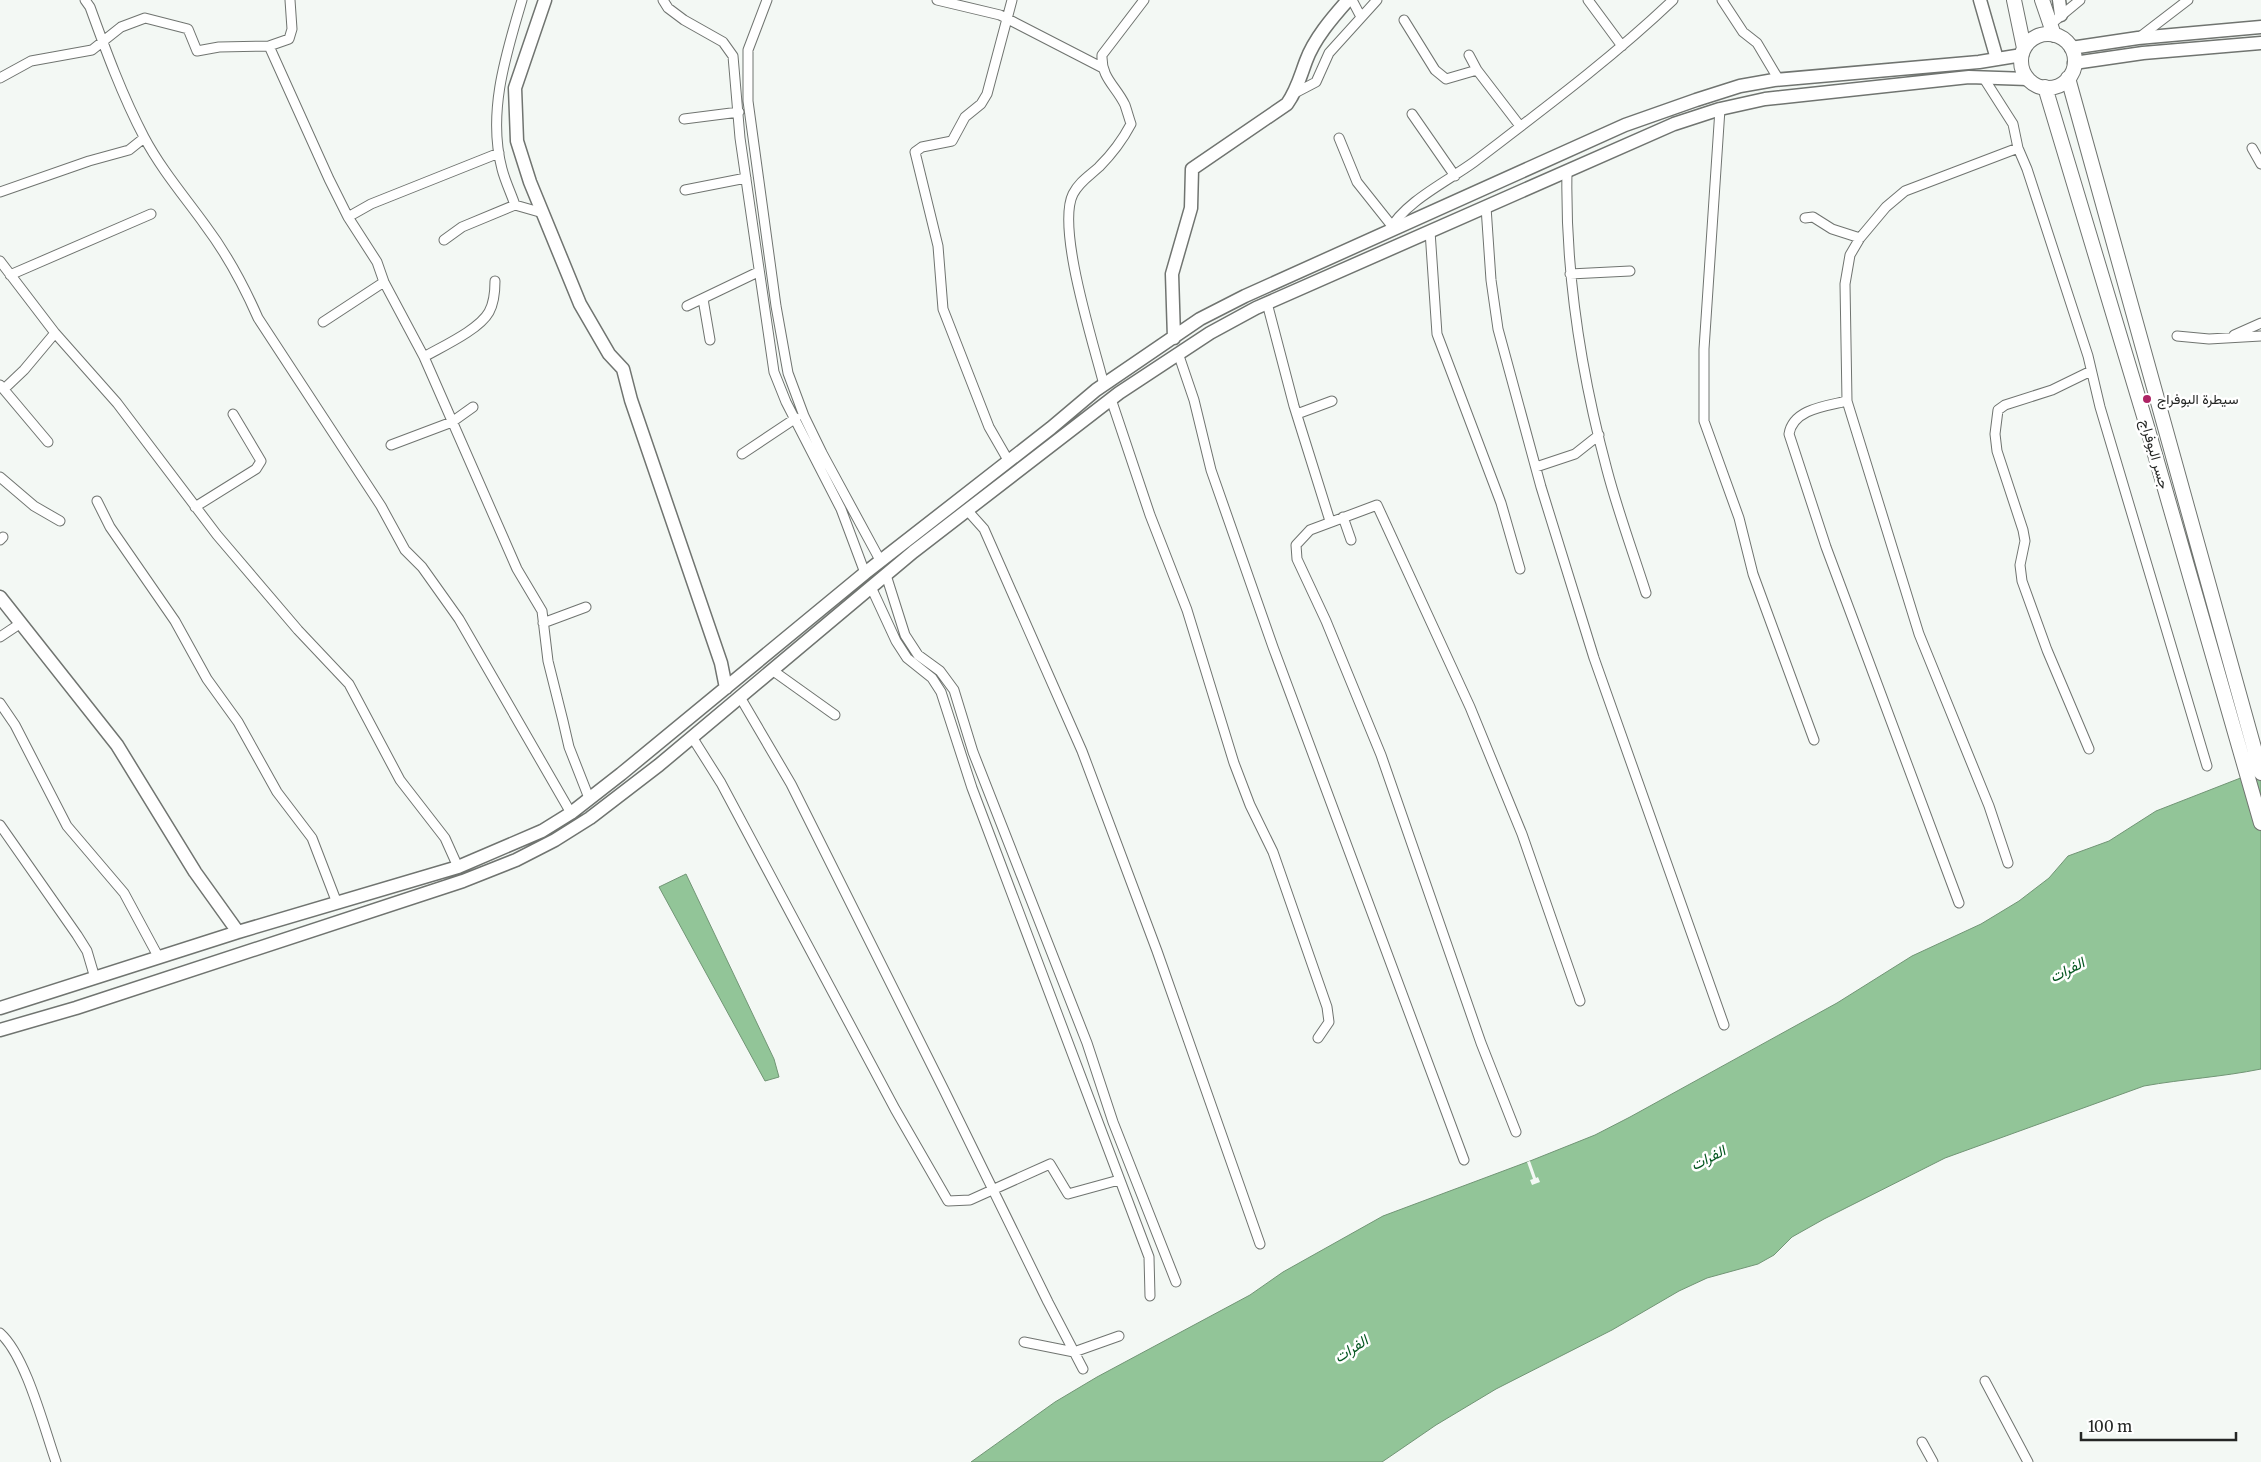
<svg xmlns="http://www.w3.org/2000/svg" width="2261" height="1462" viewBox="0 0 2261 1462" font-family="Merriweather,Vazirmatn,serif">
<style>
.water{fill:#92c598;stroke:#719575}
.pier{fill:#f3f8f4}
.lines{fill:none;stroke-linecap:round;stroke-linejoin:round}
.street-casing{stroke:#707470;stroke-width:11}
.secondary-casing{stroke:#707470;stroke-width:15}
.primary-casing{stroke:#707470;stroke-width:16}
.street{stroke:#fff;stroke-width:9}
.secondary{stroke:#fff;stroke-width:12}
.primary{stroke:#fff;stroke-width:14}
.poi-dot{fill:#ae2465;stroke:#fff;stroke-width:2}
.labels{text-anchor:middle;stroke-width:5;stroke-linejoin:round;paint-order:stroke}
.poi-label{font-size:14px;fill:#242624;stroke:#fff;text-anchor:start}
.street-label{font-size:14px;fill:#242624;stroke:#fff}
.water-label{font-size:15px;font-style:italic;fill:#03561f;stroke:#fff}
</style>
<rect width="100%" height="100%" fill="#f3f8f4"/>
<path class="water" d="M2261,770V1069C2222,1077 2183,1079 2144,1086L1945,1158L1824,1219L1792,1237L1774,1255L1758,1264L1707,1278L1679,1291L1612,1330L1496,1389L1436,1425L1382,1462H971L1055,1402L1097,1377L1250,1295L1283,1272L1383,1216L1530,1161L1595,1135L1630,1117L1837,1003L1912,956L1981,924L2019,901L2049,878L2068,856L2109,841L2156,811Z
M686,874L774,1059L779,1077L765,1081L659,887Z"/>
<path class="pier" d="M1530,1161L1536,1178L1538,1177L1540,1182L1532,1185L1530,1180L1533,1179L1527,1162Z"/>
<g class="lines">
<defs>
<path id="street" d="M85,0L90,7C106,51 122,95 144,137C161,169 184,196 205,225C226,253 244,286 258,318L381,506L405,550L422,567L459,619L571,813
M522,0C506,54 487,113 502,169C505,181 511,193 515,205L543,213
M663,0L668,8L684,20L723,42L733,56L740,138L774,372L786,402L841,509L865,573
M767,0L748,50V101L776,306L788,373L804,416L822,453L880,560
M937,0L1000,15L1101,67
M1352,0L1361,17
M1588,0L1622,46
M1722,0L1743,32L1757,43L1779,80
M1404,20L1435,70L1446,79L1477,70
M2051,24L2080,0
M2141,36L2188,0
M269,46L289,39L292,29L290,0
M1469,55L1477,70L1520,126
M1983,77L2013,124L2018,148L2027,169L2088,356L2100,407L2207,766
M0,78L31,61L92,50L121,27L145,18L188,29L197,51L219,47L269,46L329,179L348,217L377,262L384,282L424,357L517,569L542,611L548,661L563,721L569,747L589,798
M1295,93L1316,82L1329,53L1377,0
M1720,109L1704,349V421L1739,518L1753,574L1814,740
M1412,114L1455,176
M684,119L739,112
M1339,138L1357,182L1392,226
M2252,148L2261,164
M1567,171C1565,272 1581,373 1607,470C1618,512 1633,552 1646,593
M685,190L746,178
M0,192L89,161L129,150L144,138
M1486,207L1491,280L1498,329L1541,487L1594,658L1724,1025
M348,217L371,204L499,153
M1805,218L1813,217L1832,229L1860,238
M1389,231C1404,202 1448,181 1474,162C1542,110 1611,59 1673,0
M1430,231L1437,334L1501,503L1520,569
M444,240L462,227L515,205
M0,261L55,333L117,403L217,535L298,630L349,684L400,780L445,838L458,867
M1570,274L1630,271
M10,275L151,214
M703,299L710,340
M1267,303L1294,406L1330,521
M687,306L758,272
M323,322L384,282
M2234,335L2261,323
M2177,336L2209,339L2261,336
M1178,353L1194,400L1211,470L1273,647L1464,1160
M424,357C441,347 479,330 489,312C494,303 495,291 495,281
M0,385L48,442
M1104,385C1094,345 1056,228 1073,194C1079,182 1089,176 1099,167C1112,154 1122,141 1131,124C1129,118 1127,111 1125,105C1116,86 1101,78 1102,55L1144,0
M4,389L24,370L55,333
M1111,399L1150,515L1187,610L1234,763L1250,805L1273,852L1327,1007L1329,1022L1318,1038
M1847,401C1826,406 1793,409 1789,434L1826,547L1959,903
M1297,414L1332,401
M391,445L452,422L473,407
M742,454L796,418
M1008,460L989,427L943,309L938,246L915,152L922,147L952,141L965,117L981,104L987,94L1012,0
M1536,467L1575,454L1599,435
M0,477L34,506L60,521
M97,501L110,527L175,621L207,679L238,722L277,792L312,838L337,903
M195,507L256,469L261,461L233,414
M967,510L984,529L1082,751L1157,951L1260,1244
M1343,517L1351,540
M0,540L3,537
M886,575L905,635L918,655L940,671L954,690L973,752L1087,1043L1113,1122L1176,1282
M871,587L896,641L907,658L932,678L941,692L972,788L1149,1257L1150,1296
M543,623L586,607
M0,637L21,623
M772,670L835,715
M740,697L791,784L944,1090L1048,1302L1083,1369
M0,703L15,725L67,826L124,893L159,958
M692,737L721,783L895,1109L948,1201L970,1200L1050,1164L1068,1194L1119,1180
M2089,749L2047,650L2022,581L2020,565L2025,541L2023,530L1997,451L1995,434L1998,410L2005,405L2052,390L2091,371
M0,825L77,935L87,951L95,978
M2008,863L1989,806L1919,634L1847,401L1845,284L1850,255L1860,238L1886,207L1905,191L2018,148
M1516,1132L1481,1043L1381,755L1326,621L1297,559L1296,545L1310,530L1377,505L1470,707L1522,834L1580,1001
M0,1333C26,1356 44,1428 56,1462
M1024,1342L1074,1352L1119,1336
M1985,1381L2028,1462
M1922,1442L1933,1462"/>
<path id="secondary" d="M545,0L515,88L517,141L530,182L580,304L609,354L623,369L631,400L721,663L726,688
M1980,0L1997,59
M2059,0L2061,15
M2071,48L2138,38L2261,27
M2074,63L2143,53L2261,43
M1174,338L1172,274L1191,208L1192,169L1287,104C1297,90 1300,77 1306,61C1314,39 1332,18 1348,0
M0,597L117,745L195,872L238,932
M0,1008L238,932L458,867L542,831L571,813L621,774L865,573L1051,428L1096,390L1200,319L1245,296L1625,125L1696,100L1740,86L1774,80L1979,62L2022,55
M0,1030L76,1008L463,881L516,860L555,840L590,818L659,765L913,552L1119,393L1210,333L1256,308L1674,124L1720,109L1765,99L1969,77L2028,79"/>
<path id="primary" d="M2014,0L2024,48
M2042,0L2054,35
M2021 61a27 27 0 1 1 54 0a27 27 0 1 1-54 0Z
M2068,78L2261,773
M2045,87L2146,423L2261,823"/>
</defs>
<use href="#street" class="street-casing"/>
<use href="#secondary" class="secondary-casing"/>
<use href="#primary" class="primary-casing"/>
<use href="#street" class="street"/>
<use href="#secondary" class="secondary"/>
<use href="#primary" class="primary"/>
</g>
<circle class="poi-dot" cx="2147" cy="399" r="5"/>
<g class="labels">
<g class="poi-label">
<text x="2157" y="404">سيطرة البوفراج</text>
</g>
<g class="street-label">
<text transform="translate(2155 454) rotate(74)" y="5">جسر البوفراج</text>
</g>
<g class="water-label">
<text transform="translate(2067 970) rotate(-27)" y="5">الفرات</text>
<text transform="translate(1708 1158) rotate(-27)" y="5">الفرات</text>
<text transform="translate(1351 1349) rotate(-33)" y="5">الفرات</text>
</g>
</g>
<path d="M2081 1432v8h155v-8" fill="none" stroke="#242624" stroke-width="2.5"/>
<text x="2088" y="1432" font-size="15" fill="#242624" stroke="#ffffff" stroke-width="4" paint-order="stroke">100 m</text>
</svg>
